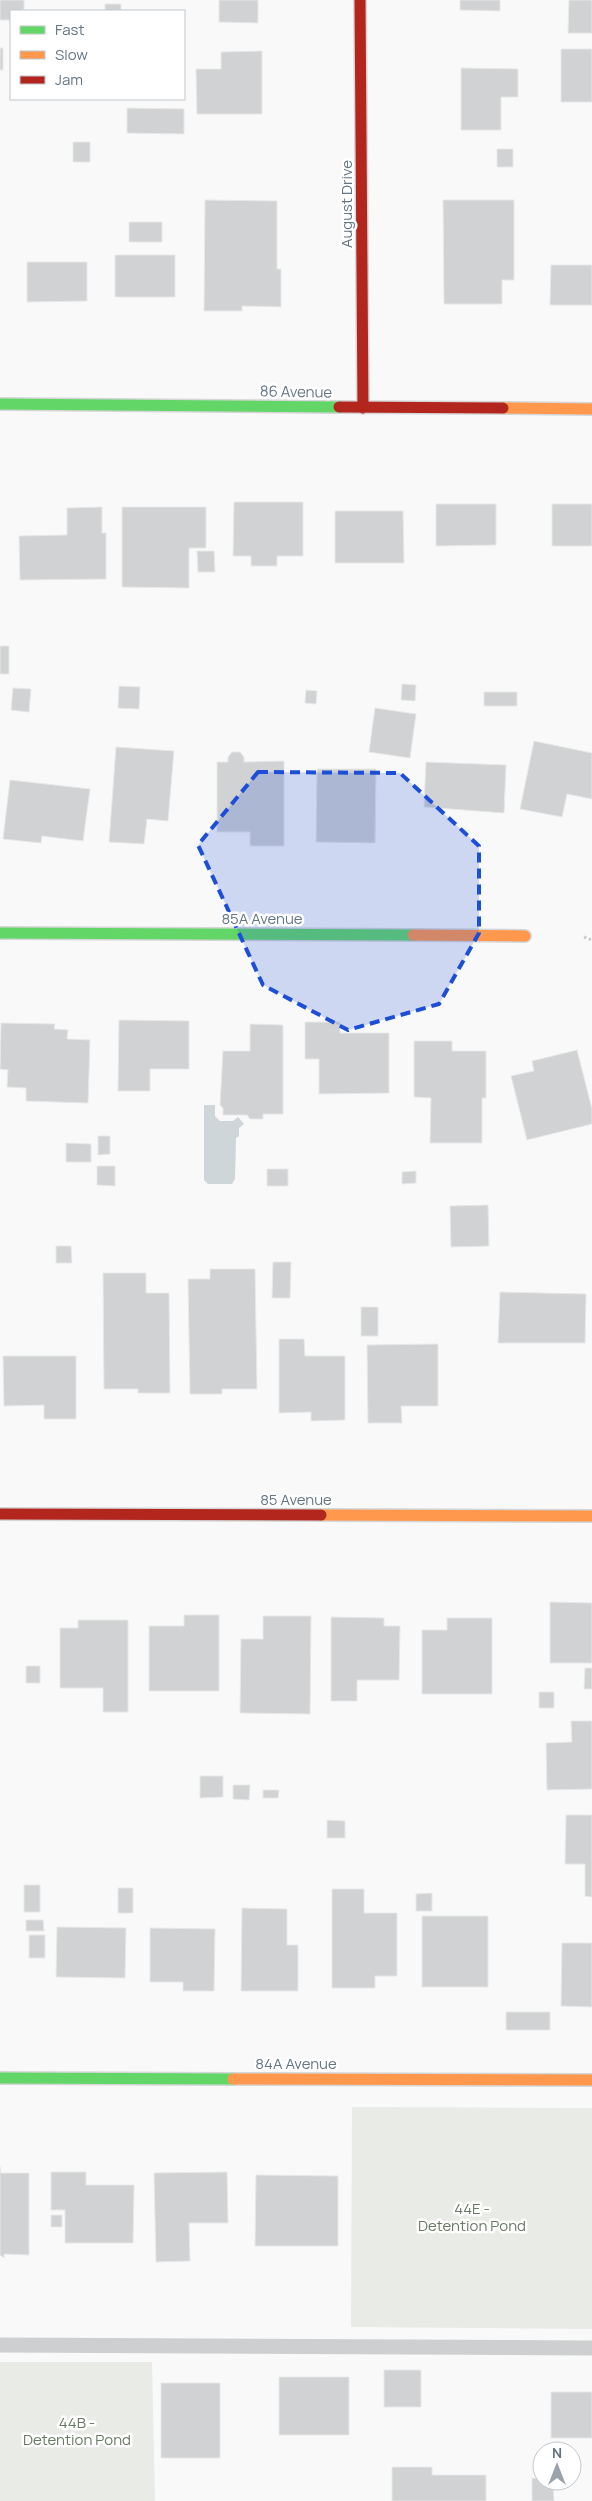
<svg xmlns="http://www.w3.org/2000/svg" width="592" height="2501" viewBox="0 0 592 2501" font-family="Manrope,sans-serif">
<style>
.green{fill:#e8ebe6}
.water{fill:#ced6d9}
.building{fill:#d0d2d3;stroke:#e8e8e8}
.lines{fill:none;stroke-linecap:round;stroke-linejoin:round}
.fast-casing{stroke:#d5d6d7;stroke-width:14}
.slow-casing{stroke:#d5d6d7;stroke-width:14}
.jam-casing{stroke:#d5d6d7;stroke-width:14}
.path{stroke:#cbcccd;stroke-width:3;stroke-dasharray:2.5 2.5;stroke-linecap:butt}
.lane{stroke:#cecfd0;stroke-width:15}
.fast{stroke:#63d668;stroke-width:11}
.slow{stroke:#ff974d;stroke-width:11}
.jam{stroke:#b3261e;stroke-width:11}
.marked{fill:#1d4ed8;fill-opacity:0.2;stroke:#1d4ed8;stroke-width:4;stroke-dasharray:10 6;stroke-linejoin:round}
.labels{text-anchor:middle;stroke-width:5;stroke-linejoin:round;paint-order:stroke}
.street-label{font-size:15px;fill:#657683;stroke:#fff}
.park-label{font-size:15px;fill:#687a64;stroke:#fff}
</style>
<rect width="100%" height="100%" fill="#f9f9f9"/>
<path class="green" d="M352,2107L592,2108V2329L351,2327Z
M0,2362H152L155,2501H0Z"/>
<path class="water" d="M204,1105H215V1116L220,1121H233L238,1117L244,1124L239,1128V1136L236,1138L235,1179L232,1184H208L204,1180Z"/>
<path class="building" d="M0,0H24V11H11V20H0Z
M219,0H258V23L219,22Z
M460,0H500V11L460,10Z
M569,0H592V33H568Z
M105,4H121V11H105Z
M0,48H3V70H0Z
M561,49H592V102H561Z
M262,51V114H197L196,69H221V52Z
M461,68L518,69V97H501V130H461Z
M127,108L184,109V134L127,133Z
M73,142H90V162H73Z
M497,149H513V167H497Z
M205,200L277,201V269H281V307L242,306V311H204Z
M443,200H514V280H502V304H444Z
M129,222H162V242H129Z
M115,255H175V297H115Z
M27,262H87V301L27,302Z
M551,265H592V305H550Z
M234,502H303V556H277V566H251V556H233Z
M436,504H496V545L436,546Z
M552,504H592V546H552Z
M102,507V533H106V579L20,580L19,536L67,535V508Z
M122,507H206V548H189V588L122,587Z
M335,511H403L404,563H335Z
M197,551H214L215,572H198Z
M0,646H9V674H0Z
M402,684L416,685L415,701L401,700Z
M119,686L140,687L139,709L118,708Z
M13,688L31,689L29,712L11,710Z
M306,690L317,691L316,704L305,703Z
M484,692H517V706H484Z
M375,708L416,714L410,758L369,752Z
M534,741L592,753V799L567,794L562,817L520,809Z
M116,747L174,751L168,821L147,819L144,844L109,842Z
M232,752H240L244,757V762L284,761V846H250V832H217V762H228V757Z
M426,762L506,765L504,813L424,807Z
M317,769H376L375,843L316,842Z
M10,780L90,789L83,841L42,836L41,843L3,839Z
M119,1020L189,1021V1069H150V1091H118Z
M305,1022H340V1033H389V1093L319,1094V1059H305Z
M1,1023L55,1024L54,1029L68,1030L67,1039L90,1040L88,1103L26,1101V1088L7,1087L8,1070L0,1069Z
M250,1024L283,1025V1114H263V1119H250L247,1115H223V1108L220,1105L223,1051H250Z
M414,1041H452V1051H486V1098H482V1143H430L431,1098L414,1097Z
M577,1050L592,1109V1124L527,1140L511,1076L534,1071L532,1061Z
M98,1136H110V1154L98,1155Z
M66,1143L91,1144V1162H66Z
M97,1166H115V1186L97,1185Z
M267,1169H288V1186H267Z
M416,1171V1183L402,1184V1172Z
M488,1205L489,1246L451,1247L450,1206Z
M56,1246H71L72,1263H56Z
M273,1262H291L290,1298H272Z
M210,1269H255L257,1389H222V1394H190L188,1279H210Z
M103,1273H146V1293H169L170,1393H138V1389H104Z
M500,1292L586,1294L585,1343H498Z
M361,1307H378V1336H361Z
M279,1339H304L305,1356H345V1420L311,1421V1412L279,1413Z
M438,1344V1406H401L402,1423H368L367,1345Z
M3,1356H76V1419H44V1405L4,1406Z
M550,1602L592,1603V1663H550Z
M184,1615H219V1691H149V1626H184Z
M263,1616H311L310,1714L240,1713L241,1639H263Z
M331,1617L384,1618V1626H400L399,1680H357V1701H331Z
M447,1618H492V1694H422V1630H447Z
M78,1620H128V1712H103V1688H60V1628H78Z
M26,1666H40V1683H26Z
M585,1668H592V1689H584Z
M539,1692H554V1708H539Z
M571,1721H592V1789L547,1790L546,1743L572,1742Z
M200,1776H223V1797L200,1798Z
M233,1785H250L249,1800L233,1799Z
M263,1790H279L278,1798H263Z
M566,1815H592V1897L585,1896V1864H565Z
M327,1820L345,1821V1838H327Z
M24,1885H40V1912H24Z
M118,1888H133V1913H118Z
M332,1889H364V1913H397V1976H375V1988H332Z
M432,1893V1911H416V1894Z
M242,1908L287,1909V1945H298V1991H241Z
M422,1916H488V1987H422Z
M26,1920H43L44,1931H26Z
M57,1927L126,1928L125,1978L56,1977Z
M150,1928L215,1929L214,1991H183V1982H150Z
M29,1935H45V1958H29Z
M562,1943H592V2007L561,2006Z
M506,2012H550V2030H506Z
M0,2167L1,2173H29V2255L4,2254V2258L0,2255Z
M51,2172H86V2185H134L133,2243H65V2210H51Z
M227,2172L228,2223H189L190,2261L156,2262L154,2173Z
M256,2175L338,2176V2246H255Z
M51,2215H62V2227H51Z
M384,2370H421V2407H384Z
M279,2377H349V2435H279Z
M161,2383H220V2458H161Z
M551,2392H592V2438H551Z
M392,2467H432V2475H486V2501H392Z
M532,2478L553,2481L554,2501H532Z"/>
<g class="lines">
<defs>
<path id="fast" d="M0,404L339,407
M0,933L413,935
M0,2078L233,2079"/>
<path id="slow" d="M503,408L592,409
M413,935L525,936
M321,1515L592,1516
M233,2079L592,2080"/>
<path id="jam" d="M360,0L363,408
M339,407L503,408
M0,1514L321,1515"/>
</defs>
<use href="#fast" class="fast-casing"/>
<use href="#slow" class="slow-casing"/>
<use href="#jam" class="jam-casing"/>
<path class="path" d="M584,937L592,940"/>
<path class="lane" d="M0,2345L592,2348"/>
<use href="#fast" class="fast"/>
<use href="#slow" class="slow"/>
<use href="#jam" class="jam"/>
</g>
<path class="marked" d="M258,772L400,773L479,846V933L439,1004L348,1030L263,985L198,845Z"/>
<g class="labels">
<g class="street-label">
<text transform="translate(347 204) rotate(-90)" y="5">August Drive</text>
<text transform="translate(296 392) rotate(1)" y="5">86 Avenue</text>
<text x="262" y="924">85A Avenue</text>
<text x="296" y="1505">85 Avenue</text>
<text x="296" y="2069">84A Avenue</text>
</g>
<g class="park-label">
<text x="472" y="2214">44E -<tspan x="472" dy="17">Detention Pond</tspan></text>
<text x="77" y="2428">44B -<tspan x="77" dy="17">Detention Pond</tspan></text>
</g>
</g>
<rect x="10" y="10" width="175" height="90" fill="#ffffff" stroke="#c1c8cd"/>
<rect x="20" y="26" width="25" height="8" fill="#63d668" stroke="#c1c8cd"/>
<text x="55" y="35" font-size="15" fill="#657683">Fast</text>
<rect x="20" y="51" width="25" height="8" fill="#ff974d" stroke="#c1c8cd"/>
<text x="55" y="60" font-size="15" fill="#657683">Slow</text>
<rect x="20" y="76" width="25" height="8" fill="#b3261e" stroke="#c1c8cd"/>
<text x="55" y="85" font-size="15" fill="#657683">Jam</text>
<g transform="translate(557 2466)"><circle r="24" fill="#ffffff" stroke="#c1c8cd"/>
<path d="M0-4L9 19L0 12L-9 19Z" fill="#99a4ac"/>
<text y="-8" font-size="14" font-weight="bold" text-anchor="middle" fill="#657683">N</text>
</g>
</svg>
